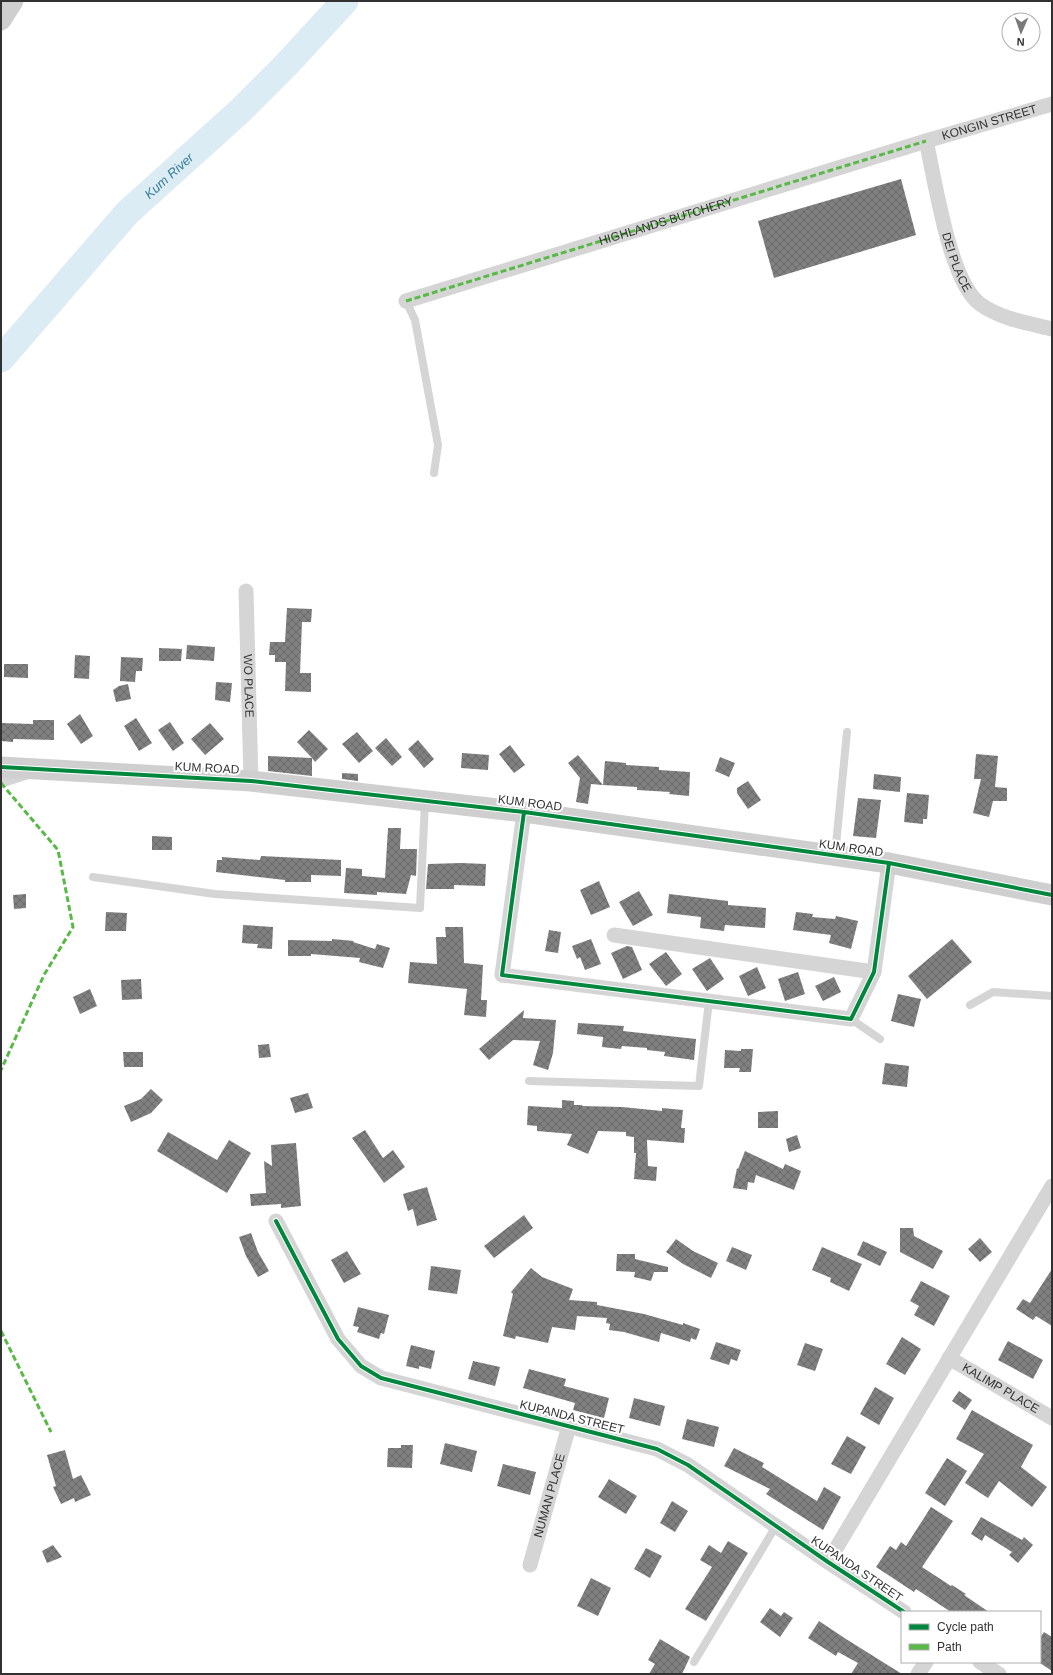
<svg xmlns="http://www.w3.org/2000/svg" width="1053" height="1675" viewBox="0 0 1053 1675" font-family="Helvetica,sans-serif">
<style>
.lines{fill:none;stroke-linecap:round;stroke-linejoin:round}
.river{stroke:#dbecf4;stroke-width:27}
.building{fill:url(#building-cross-hatch)}
.lane{stroke:#d5d5d5;stroke-width:8}
.street{stroke:#d5d5d5;stroke-width:15}
.secondary{stroke:#cfcfcf;stroke-width:21}
.quiet{stroke:#58b947;stroke-width:3;stroke-dasharray:6 3;stroke-linecap:butt}
.cycleway-casing{stroke:#fff;stroke-width:6}
.cycleway{stroke:#00873e;stroke-width:4}
.labels{text-anchor:middle;stroke-width:4;stroke-linejoin:round;paint-order:stroke}
.street-label{font-size:12px;fill:#313131;stroke:#fff}
.water-label{font-size:13px;font-style:italic;fill:#397d9a;stroke:#fff}
</style>
<defs>
<pattern id="building-cross-hatch" width="8" height="8" patternUnits="userSpaceOnUse"><rect width="8" height="8" fill="#808080"/><path d="M0 0l8 8M0 8l8-8" fill="none" stroke="#696969"/></pattern>
</defs>
<rect width="100%" height="100%" fill="#fff"/>
<g class="lines">
<path class="river" id="s1" d="M1,359L127,213L240,111L286,65L345,1"/>
</g>
<path class="building" d="M901,179L916,235L774,278L758,221Z
M287,608L312,609L311,622H302L300,673H311V692L285,691L286,662H275V655H269L270,642H285Z
M187,645L215,647L214,661L186,659Z
M159,648L182,649L181,661H159Z
M75,655L90,656L89,679L74,678Z
M121,657L143,658L142,671H136L135,682L120,681Z
M4,664H28V678L4,677Z
M216,682L232,683L230,702L215,700Z
M128,684L131,699L116,702L113,690L119,686Z
M80,714L93,736L81,744L67,724Z
M136,718L152,743L139,751L124,726Z
M33,720H54V740L13,739V742L1,741V723L33,724Z
M170,722L184,743L173,751L158,730Z
M210,723L224,739L205,755L191,739Z
M309,730L328,749L315,762L312,758V776L268,771V756L312,758L297,742Z
M357,732L373,751L359,763L342,744Z
M386,738L402,757L392,766L375,748Z
M418,740L434,759L424,768L408,749Z
M510,745L525,765L514,773L499,754Z
M462,753L489,755L488,770L461,768Z
M976,754L998,756L995,787L1007,788V801H993L989,817L973,813L981,779H974Z
M578,755L603,785L591,784L588,804L576,802L580,778L568,763Z
M720,757L735,763L729,777L715,771Z
M605,761L626,763V765L659,767V770L690,772L689,796L669,794L670,792L637,790V787L603,785Z
M342,773L358,774V781L342,779Z
M874,774L901,777L900,792L873,789Z
M748,781L761,800L748,809L737,793V788Z
M907,793L929,795L927,819H923V824L904,822Z
M858,798L881,800L876,838L853,836Z
M388,828H401L400,849H417L416,876L411,875L406,894L377,892V895L344,893L346,868L362,869V876L385,878Z
M152,836L172,837V850H152Z
M261,856L341,860V876L311,875V882H285V880L216,872L217,860H222V857L260,860Z
M461,863L486,864L485,886L454,885V889H426L428,864Z
M599,881L610,907L591,915L580,890Z
M639,891L653,915L633,926L619,902Z
M26,894V908L14,909L13,895Z
M669,894L728,901V905L766,908L765,928L725,925L724,931L700,928L701,917L667,913Z
M106,912L127,913L126,931H105Z
M796,912L813,914L812,917L835,919L836,916L858,921L851,949L829,943L831,935L793,930Z
M243,925L273,927L272,949L257,948L258,944L242,943Z
M445,927H463L464,963L483,965L481,1000H487L486,1017L464,1015L467,989L408,983L410,962L437,964L436,937H446Z
M549,930L561,932L558,953L545,951Z
M332,939L354,941L353,942L375,949L377,944L390,948L383,968L359,962L360,958L311,954V956H288V940L332,941Z
M591,939L601,964L585,970L580,957L577,959L572,946Z
M952,939L972,962L927,999L908,976Z
M627,946L632,947L642,970L623,979L611,953Z
M666,952L682,974L666,986L649,964Z
M710,958L724,979L707,991L692,969Z
M757,967L766,988L748,996L739,976Z
M798,972L805,994L785,1001L778,979Z
M834,977L841,992L823,1001L815,986Z
M141,979L142,999L122,1000L121,980Z
M90,989L97,1006L80,1014L73,997Z
M898,994L921,999L914,1027L891,1021Z
M524,1010L523,1018L556,1020L553,1053L548,1070L533,1065L540,1041L513,1040L489,1060L479,1049Z
M578,1023L624,1026L623,1031L696,1039L694,1060L664,1056L665,1052L647,1050V1048L622,1046L621,1049L602,1047L603,1037L577,1034Z
M269,1044L271,1057L259,1058L258,1045Z
M741,1049H753L751,1072H739L740,1068H724L725,1050L741,1051Z
M123,1052H143V1067H124Z
M885,1063L909,1066L907,1087L882,1084Z
M151,1089L163,1100L151,1113L131,1122L124,1106L141,1099Z
M308,1093L313,1108L295,1113L290,1098Z
M562,1100L574,1101V1105H582V1106L622,1107L662,1111V1108L683,1110L681,1128H685L684,1143L647,1140L648,1166L657,1167L656,1181L634,1179L636,1153H634V1137L626,1136V1132L598,1131L588,1154L567,1145L572,1134L537,1131V1126L527,1125L528,1106L562,1108Z
M778,1111V1128H758V1112Z
M365,1130L383,1158L393,1150L405,1167L384,1183L352,1138Z
M168,1132L217,1160L229,1140L251,1153L227,1193L157,1151Z
M797,1135L801,1148L789,1152L786,1139Z
M296,1143L301,1206L281,1208V1204L251,1206L250,1194L266,1193L264,1161L272,1166L271,1145Z
M745,1151L783,1169L785,1164L801,1171L794,1190L756,1175L754,1183L748,1182L747,1190L733,1188L737,1168L738,1169Z
M427,1187L437,1220L417,1226L413,1209L408,1211L403,1194Z
M524,1215L533,1228L494,1258L484,1246Z
M900,1228H913L914,1236L943,1251L933,1269L900,1252Z
M251,1233L258,1252L269,1271L258,1277L246,1256L239,1237Z
M980,1238L992,1252L980,1262L968,1249Z
M676,1239L693,1251L718,1263L711,1278L683,1264L666,1252Z
M863,1241L887,1252L880,1266L857,1255Z
M732,1247L752,1255L746,1270L726,1261Z
M822,1247L862,1264L849,1291L830,1282L831,1278L812,1270Z
M347,1251L361,1274L344,1283L331,1260Z
M617,1254H635V1259L668,1267V1272H654L651,1281L634,1277L635,1272L616,1271Z
M431,1266L461,1270L457,1294L428,1290Z
M531,1268L542,1277L573,1289L569,1300L597,1302V1305L644,1314L683,1325V1323L700,1329L696,1340L691,1338L690,1342L661,1333L659,1342L624,1332L609,1330L610,1324L606,1323L607,1318L577,1316L575,1330L552,1327L548,1343L516,1336L515,1339L503,1336L513,1294L511,1292Z
M1052,1269V1326L1036,1316L1033,1320L1016,1309L1023,1299L1030,1303Z
M921,1281L950,1296L934,1326L914,1315L919,1306L910,1301Z
M358,1307L389,1315L384,1334L381,1333L379,1339L357,1332L359,1327L353,1326Z
M902,1337L921,1349L905,1375L886,1364Z
M1008,1341L1043,1360L1033,1379L998,1360Z
M716,1342L741,1350L737,1361L731,1359L729,1365L710,1359Z
M805,1343L823,1349L815,1371L797,1365Z
M411,1345L435,1351L431,1369L419,1366V1369L406,1366Z
M473,1361L500,1367L495,1386L468,1379Z
M529,1369L566,1379L564,1386L609,1398L604,1418L573,1410L575,1403L523,1388Z
M875,1387L894,1398L879,1425L860,1414Z
M959,1391L972,1400L965,1410L952,1401Z
M634,1398L665,1406L660,1426L629,1418Z
M972,1410L1033,1445L1021,1467L1047,1487L1032,1507L999,1481L988,1498L965,1483L984,1454L956,1439Z
M687,1419L719,1427L714,1447L682,1439Z
M847,1436L866,1447L851,1474L831,1464Z
M445,1443L477,1451L472,1472L440,1464Z
M401,1445H413L412,1468L387,1467L388,1448H401Z
M734,1448L764,1463L762,1467L817,1501L824,1487L841,1497L823,1530L766,1494L770,1489L724,1466Z
M65,1450L73,1479L81,1475L91,1495L75,1502L74,1498L61,1504L53,1487L56,1486L47,1455Z
M947,1458L967,1471L945,1506L925,1493Z
M503,1464L536,1472L530,1495L497,1486Z
M609,1479L637,1496L626,1514L598,1497Z
M672,1501L688,1511L675,1532L660,1523Z
M931,1507L953,1521L922,1567L951,1586L952,1585L966,1594L964,1595L989,1612H951L916,1589L914,1592L876,1567L890,1546L896,1550L901,1542L906,1546Z
M981,1517L1022,1540L1024,1537L1033,1545L1018,1563L1009,1555L1012,1552L985,1535L982,1541L971,1534Z
M728,1541L748,1553L706,1621L685,1609L712,1567L700,1560L709,1545L721,1553Z
M53,1545L62,1557L47,1563L42,1551Z
M646,1548L662,1556L650,1578L634,1569Z
M591,1578L611,1588L598,1616L577,1606Z
M770,1608L781,1616L784,1612L793,1618L780,1637L760,1622Z
M819,1621L846,1639L902,1674H851L858,1663L838,1652L836,1656L808,1638Z
M1044,1632L1052,1637V1671L1040,1663V1638Z
M660,1639L690,1657L682,1674H649L655,1664L648,1660Z"/>
<g class="lines">
<path class="lane" d="M406,301L415,320L438,445L434,473
M835,855L847,732
M93,877L215,894L420,908L425,802
M970,1005L993,992L1052,996
M851,1019L880,1039
M529,1081L699,1086L709,1001
M694,1662L776,1526"/>
<g class="street">
<path id="s2" d="M926,141C935,179 949,281 980,304C1001,319 1028,323 1052,329"/>
<path id="s3" d="M406,301L926,141L1052,104"/>
<path id="s4" d="M246,591L251,781"/>
<path d="M1,780L26,772"/>
<path d="M524,812L502,975L851,1019L874,972L889,863"/>
<path d="M614,935L874,972"/>
<path d="M276,1221L338,1339L361,1366L381,1378L657,1449L688,1465L828,1562L904,1612"/>
<path id="s5" d="M949,1358L1052,1418"/>
<path d="M828,1562L1052,1186"/>
<path id="s6" d="M530,1565L569,1426"/>
<path d="M980,1662L999,1674"/>
<path d="M918,1674L926,1662"/>
</g>
<path class="secondary" d="M1,20L13,1
M1,767L251,781L524,812L889,863L1052,895"/>
<path class="quiet" d="M406,301L926,141
M1,783L58,850L73,927L44,975L1,1070
M1,1331L51,1432"/>
<defs>
<path id="cycleway" d="M1,767L251,781L524,812L889,863L1052,895
M524,812L502,975L851,1019L874,972L889,863
M276,1221L338,1339L361,1366L381,1378L657,1449L688,1465L828,1562L904,1612"/>
</defs>
<use href="#cycleway" class="cycleway-casing"/>
<use href="#cycleway" class="cycleway"/>
</g>
<g class="labels">
<g class="street-label">
<text dy="4" stroke="none"><textPath href="#s3" startOffset="610">KONGIN STREET</textPath></text>
<text dy="4" stroke="none"><textPath href="#s3" startOffset="272">HIGHLANDS BUTCHERY</textPath></text>
<text dy="4" stroke="none"><textPath href="#s2" startOffset="125">DEI PLACE</textPath></text>
<text dy="4" stroke="none"><textPath href="#s4" startOffset="95">WO PLACE</textPath></text>
<text transform="translate(207 768) rotate(3)" y="4">KUM ROAD</text>
<text transform="translate(530 803) rotate(7)" y="4">KUM ROAD</text>
<text transform="translate(851 848) rotate(8)" y="4">KUM ROAD</text>
<text dy="4" stroke="none"><textPath href="#s5" startOffset="60">KALIMP PLACE</textPath></text>
<text transform="translate(572 1417) rotate(14)" y="4">KUPANDA STREET</text>
<text dy="4" stroke="none"><textPath href="#s6" startOffset="72">NUMAN PLACE</textPath></text>
<text transform="translate(857 1569) rotate(34)" y="4">KUPANDA STREET</text>
</g>
<g class="water-label">
<text dy="5" stroke="none"><textPath href="#s1" startOffset="249">Kum River</textPath></text>
</g>
</g>
<rect width="1053" height="1675" fill="none" stroke="#313131" stroke-width="4"/>
<rect x="901" y="1611" width="140" height="52" fill="#ffffff" stroke="#adadad"/>
<rect x="909" y="1624" width="20" height="6" fill="#00873e" stroke="#adadad"/>
<text x="937" y="1631" font-size="12" fill="#313131">Cycle path</text>
<rect x="909" y="1644" width="20" height="6" fill="#58b947" stroke="#adadad"/>
<text x="937" y="1651" font-size="12" fill="#313131">Path</text>
<g transform="translate(1021 32) rotate(182)"><circle r="19" fill="#ffffff" stroke="#adadad"/>
<path d="M0-3L7 15L0 10L-7 15Z" fill="#797979"/>
<text y="-6" font-size="11" font-weight="bold" text-anchor="middle" fill="#313131">N</text>
</g>
</svg>
